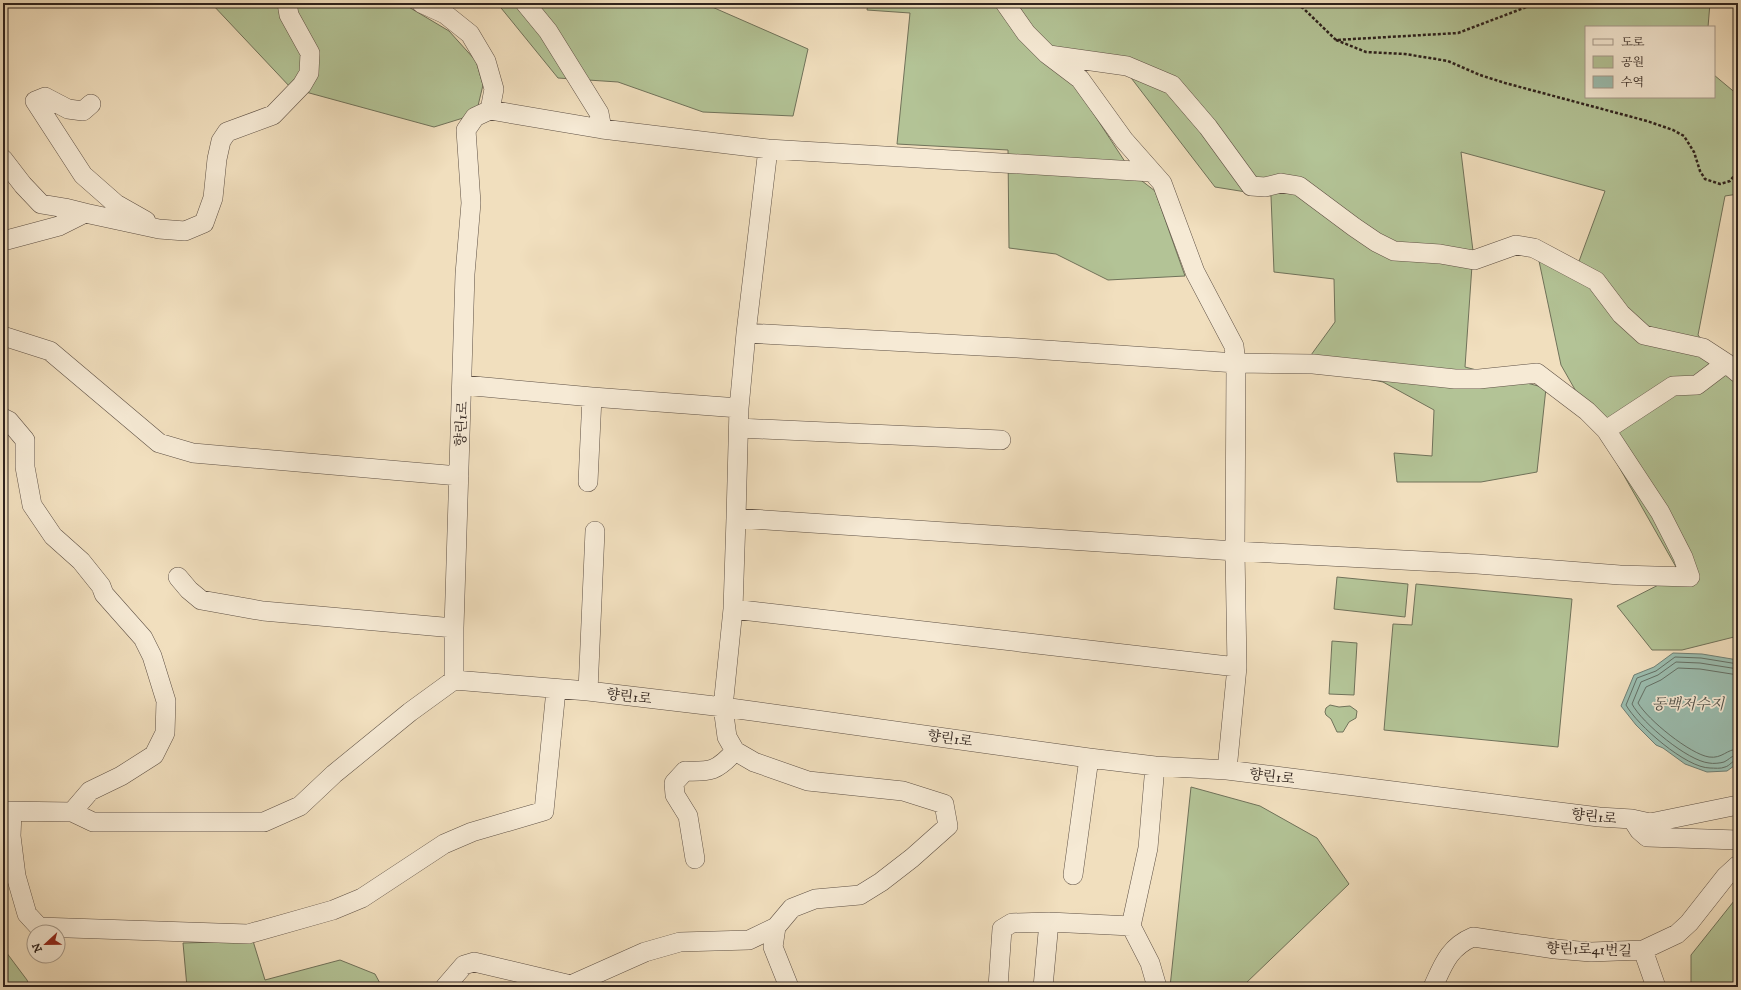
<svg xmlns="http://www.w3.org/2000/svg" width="1741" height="990" viewBox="0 0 1741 990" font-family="'IM FELL DW Pica','Noto Serif KR',serif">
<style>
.green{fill:#b3c396;stroke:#70725a}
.water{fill:#9bbdaf;stroke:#6f7f75}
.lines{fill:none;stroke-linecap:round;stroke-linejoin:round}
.shore{stroke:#647066;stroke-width:1}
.minor-casing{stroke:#5f5145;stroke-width:20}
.path{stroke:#2e221d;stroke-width:2.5;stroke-dasharray:3 2;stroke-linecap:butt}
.minor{stroke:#f6ead5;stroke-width:19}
.labels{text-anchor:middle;stroke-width:3.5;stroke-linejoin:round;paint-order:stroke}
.street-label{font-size:14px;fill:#2e221d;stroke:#f6ead5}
.water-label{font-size:15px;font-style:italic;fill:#4f5049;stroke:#f6ead5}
</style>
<rect width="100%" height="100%" fill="#f1dfbe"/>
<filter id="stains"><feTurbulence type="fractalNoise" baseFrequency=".005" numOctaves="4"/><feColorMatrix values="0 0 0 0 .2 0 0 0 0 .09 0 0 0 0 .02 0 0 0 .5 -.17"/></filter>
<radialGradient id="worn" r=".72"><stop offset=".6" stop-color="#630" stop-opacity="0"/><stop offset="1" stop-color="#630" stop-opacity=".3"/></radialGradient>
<path class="green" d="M211,3H402L449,31L476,61L483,85L476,114L434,127L291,88Z
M497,3H703L808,49L793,116L703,112L618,82L558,78Z
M868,3H1710L1708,27H1586V97H1714V75L1738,95V194L1725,196L1698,335L1738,386V636L1682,650H1652L1617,606L1680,574L1561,365L1539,261L1578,264L1605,191L1461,152L1473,251L1465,367L1546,388L1537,472L1481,482H1397L1394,453L1432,456L1434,410L1383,382L1303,366L1335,322L1334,279L1274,272L1271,196L1215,187L1115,57L1050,47L1133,174L1155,191L1185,276L1108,280L1056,254L1009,248L1008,150L897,144L910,13L867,10Z
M1337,577L1408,584L1405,617L1334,609Z
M1416,584L1572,599L1558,747L1384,730L1393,624L1412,625Z
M1332,641L1357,643L1354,695L1329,694Z
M1330,705L1339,707L1350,706L1357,711L1356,718L1349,722L1343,732H1337L1331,719L1326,715L1325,712L1326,708Z
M1191,787L1260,806L1317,838L1349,884L1245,984V987H1170Z
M1738,896V987H1691V955Z
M253,941L265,980L340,960L375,974L382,987H187L183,943Z
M3,948L27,980L30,987H3Z"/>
<path class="water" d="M1673,653L1702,654L1738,660V763L1727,771L1707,772L1685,764L1663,748L1656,745L1636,725L1621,706L1634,675L1654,667Z"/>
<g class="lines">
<path class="shore" d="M1738,664L1701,658L1675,657L1656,671L1637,678L1626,705C1637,725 1686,768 1710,768C1714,768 1721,769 1725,767C1730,766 1732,760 1738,760
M1738,669L1700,663L1676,662L1658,675L1641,682L1632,704C1642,723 1688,761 1709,763C1713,764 1721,763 1724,762C1730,759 1732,755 1738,755
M1738,675L1700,669L1678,668L1661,680L1646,687L1638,703C1648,720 1690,754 1709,757C1722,759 1727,749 1738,749"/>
<defs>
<path id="minor" d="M421,3L445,14L470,34L486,61L494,89L490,110
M525,3L548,31L599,113L602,129
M1005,3L1026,33L1047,54L1080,79L1124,140L1162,183L1195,272L1234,346L1236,363L1235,551L1237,667L1227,770
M1049,55L1127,66L1172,85L1208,127L1251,186L1265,187L1281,183L1299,186L1354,227L1376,242L1394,251L1440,254L1474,260L1516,245L1534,248L1596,281L1621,314L1644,335L1703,348L1726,363L1738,373
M91,104L83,111L68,109L45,97L35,101L83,175L116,204L146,221
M3,159L23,185L41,204L65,208L85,213
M1152,172L768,149L602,129L490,110L475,117L466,130L471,203L465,274L454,628V680L588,691L723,707L1089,758L1155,766L1227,770L1599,817L1632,819L1650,823L1738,805
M3,241L59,226L85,213L159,229L185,231L204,223L213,198L217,159L221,141L227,132L273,115L302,85L309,73L310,53L289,15L287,3
M746,333L1017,348L1236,363L1313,364L1455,379H1479L1537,373L1587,411L1606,430L1660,512L1683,557L1690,577L1620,575L1477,564L1235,551L736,518L733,609L723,707L727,737L735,751L754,762L808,781L903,791L944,804L948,826L912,858L881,882L860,895L815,899L792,908L776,927L773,947L789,987
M3,336L50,351L159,443L193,453L459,476
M463,385L592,397L739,408
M3,418L9,421L25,440V467L32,505L53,536L81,561L101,586L104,594L143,638L152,656L166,701L165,733L154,755L121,776L90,791L72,812
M739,428L1001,440
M1606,430L1673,386L1697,385L1726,363
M588,482L592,397
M736,518L739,408L746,333L768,149
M178,577L189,590L201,600L263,611L454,628
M733,609L1237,667
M588,691L595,531
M3,811L72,812L93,822H264L300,806L334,774L410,712L454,680
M12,812L11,836L16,876L27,914L39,927L248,934L333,910L362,898L444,844L472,832L544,811L556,690
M1632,819L1639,830L1647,837L1738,840
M695,859L688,816L675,795L674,783L685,771C711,772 717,771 735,751
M1073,875L1089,758
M1131,926L1150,963L1157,987
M1643,950L1656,987
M445,987L464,965L474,962L571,985L645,952L680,942L749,940L776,927
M998,987L1002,929L1012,923L1049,922L1131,926L1148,848L1155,766
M1043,987L1049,922
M1433,987C1443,965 1449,947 1473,937L1555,949L1591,952L1643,950L1677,934L1689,923L1726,876L1738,865"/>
</defs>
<use href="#minor" class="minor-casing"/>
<path class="path" d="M1292,3L1303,8L1336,40L1458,33L1537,3
M1336,40L1366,52L1405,54L1448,61L1480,75L1505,83L1647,121L1673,130L1684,136L1694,152L1700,171L1705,179L1720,184L1730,181L1738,171"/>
<use href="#minor" class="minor"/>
</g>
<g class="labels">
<g class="street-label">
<text transform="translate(461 424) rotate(-87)" y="5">향린1로</text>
<text transform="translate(629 696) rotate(7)" y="5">향린1로</text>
<text transform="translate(950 738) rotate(8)" y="5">향린1로</text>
<text transform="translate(1272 776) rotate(7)" y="5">향린1로</text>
<text transform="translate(1594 816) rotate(6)" y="5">향린1로</text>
<text transform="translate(1589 949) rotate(2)" y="5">향린1로41번길</text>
</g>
<g class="water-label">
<text x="1688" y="709">동백저수지</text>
</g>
</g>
<rect width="1741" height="990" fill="none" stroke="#f1dfbe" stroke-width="16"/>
<rect x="4" y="4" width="1733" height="982" fill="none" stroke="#2e221d" stroke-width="2"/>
<rect x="8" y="8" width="1725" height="974" fill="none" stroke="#2e221d"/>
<rect x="1585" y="26" width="130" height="72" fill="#f6ead5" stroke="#a69a8b"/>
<rect x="1593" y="39" width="20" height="6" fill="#f6ead5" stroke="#a69a8b"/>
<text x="1621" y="46" font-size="12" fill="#2e221d">도로</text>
<rect x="1593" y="56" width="20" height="12" fill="#b3c396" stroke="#a69a8b"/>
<text x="1621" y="66" font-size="12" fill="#2e221d">공원</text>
<rect x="1593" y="76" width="20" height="12" fill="#9bbdaf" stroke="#a69a8b"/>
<text x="1621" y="86" font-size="12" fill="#2e221d">수역</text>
<g transform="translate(46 944) rotate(248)"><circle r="19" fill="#f6ead5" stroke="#a69a8b"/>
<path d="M0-3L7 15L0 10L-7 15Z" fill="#8f2418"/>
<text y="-6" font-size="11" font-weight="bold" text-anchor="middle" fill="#2e221d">N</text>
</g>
<rect width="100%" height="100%" filter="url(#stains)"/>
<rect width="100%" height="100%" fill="url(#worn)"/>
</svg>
